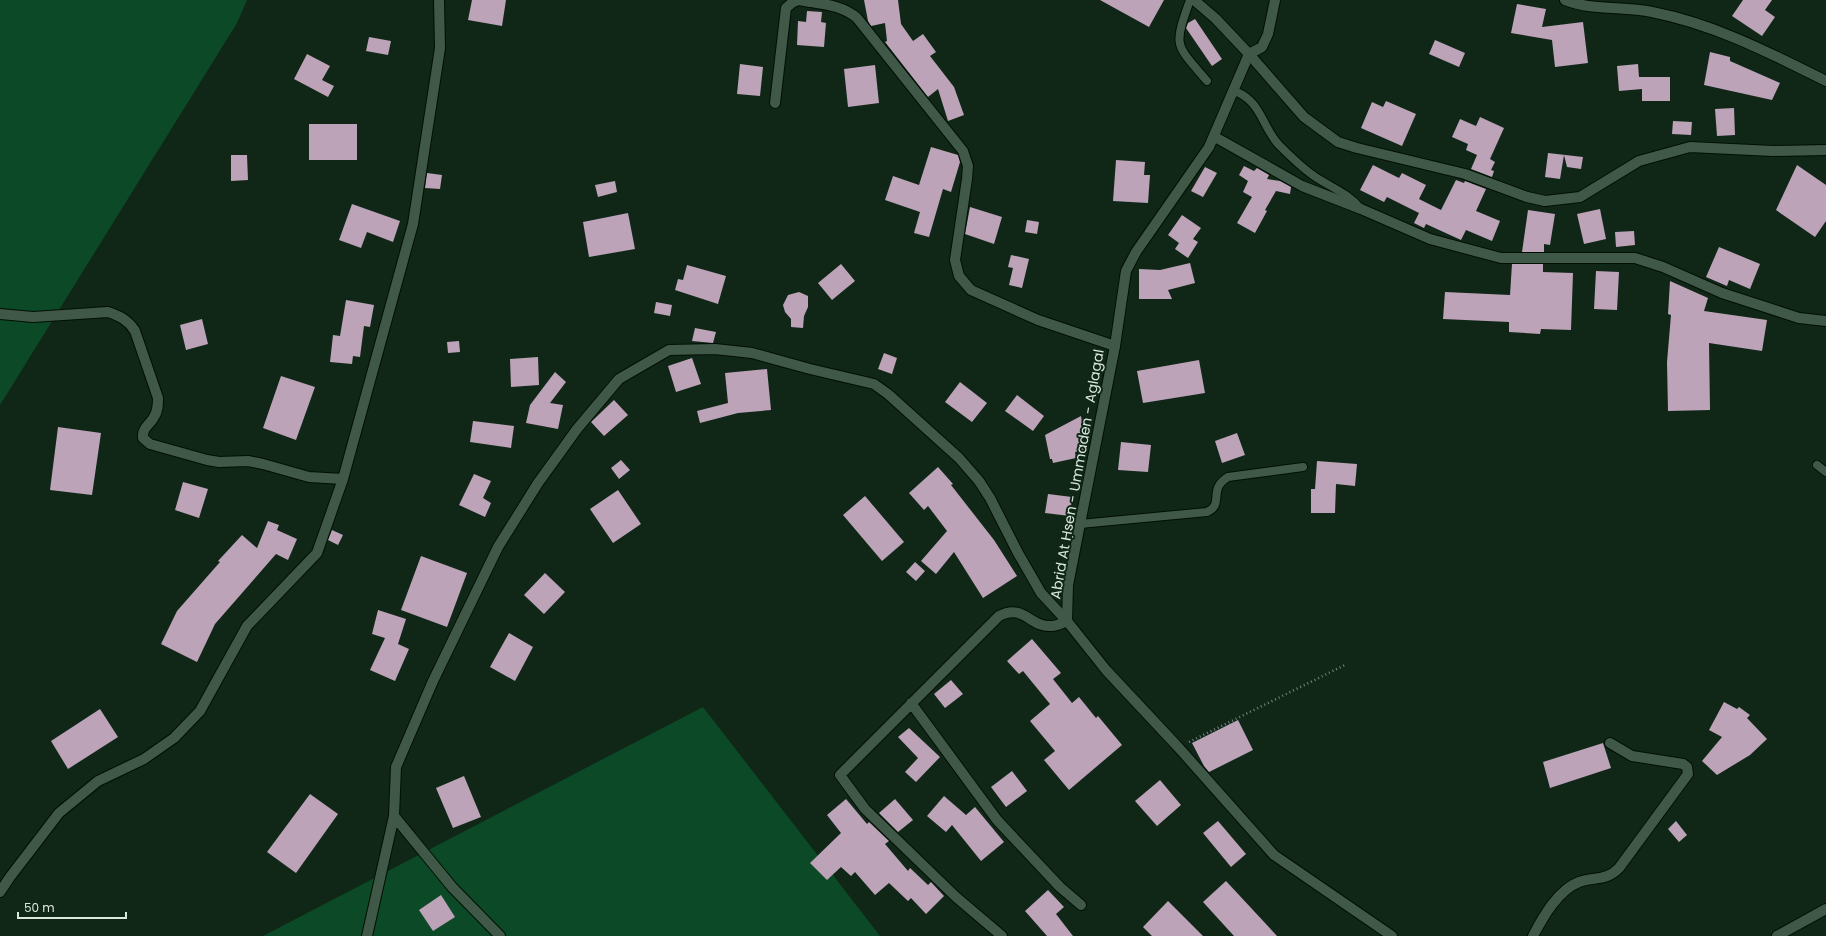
<svg xmlns="http://www.w3.org/2000/svg" width="1826" height="936" font-family="Poppins,sans-serif">
	<style>
		.green { fill: #0b4927 }
		.building { fill: #bca3b7 }
		.lines { fill: none; stroke-linecap: round; stroke-linejoin: round }
		.service-casing { stroke: #000f04; stroke-width: 10 }
		.minor-casing { stroke: #000f04; stroke-width: 12 }
		.tertiary-casing { stroke: #000f04; stroke-width: 12 }
		.secondary-casing { stroke: #000f04; stroke-width: 12 }
		.path { stroke: #75877a; stroke-width: 2.5; stroke-dasharray: 1 3; stroke-linecap: butt }
		.service { stroke: #405847; stroke-width: 8 }
		.minor { stroke: #405847; stroke-width: 10 }
		.tertiary { stroke: #405847; stroke-width: 10 }
		.secondary { stroke: #405847; stroke-width: 10 }
		.labels { text-anchor: middle; stroke-width: 4; stroke-linejoin: round; paint-order: stroke }
		.street-label { font-size: 14px; fill: #dae7dd; stroke: #102718 }
	</style>
	<rect width="100%" height="100%" fill="#102718"/>
	<path class="green" d="M0,0H247L237,23L0,405Z
		M703,707L880,936H263Z"/>
	<path class="building" d="M472,0H506L502,26L468,20Z
		M864,0H898L901,24L913,41L923,34L936,52L930,56L954,87L964,115L948,121L938,89L928,97L885,42L887,41L885,23L871,26L868,21Z
		M1100,0H1164L1149,27Z
		M1743,0H1772L1765,10L1775,17L1762,36L1732,16Z
		M1517,4L1546,9L1542,27L1583,22L1588,63L1555,67L1552,40L1511,33Z
		M807,11L822,12L821,22L826,23L824,47L797,45L798,21L806,22Z
		M1195,19L1222,59L1212,66L1186,28L1188,23Z
		M369,37L391,41L388,55L366,51Z
		M1435,40L1465,53L1459,67L1429,54Z
		M1710,52L1730,57V61L1780,83L1772,100L1704,85Z
		M307,54L330,66L322,80L334,86L328,97L294,79Z
		M740,64L763,67L760,96L737,94Z
		M1638,64L1639,77H1670V101H1642V89L1619,91L1617,66Z
		M875,65L879,103L848,107L844,69Z
		M1386,101L1416,114L1402,146L1361,128L1372,102L1383,107Z
		M1734,108L1735,135L1717,136L1715,109Z
		M1480,117L1504,128L1490,159L1495,162L1491,170L1494,171L1492,177L1471,169L1477,155L1466,150L1468,144L1452,137L1460,119L1476,126Z
		M1673,121L1692,122L1691,135L1672,134Z
		M309,124H357V160H309Z
		M931,147L958,155L960,162L951,192L943,189L929,237L914,233L920,212L885,200L893,176L919,185Z
		M1548,153L1583,157L1581,169L1567,167L1564,155L1560,179L1545,177Z
		M231,155H247L248,180L231,181Z
		M1116,160L1145,162L1144,175H1150L1148,203L1113,201Z
		M1373,165L1399,178L1402,173L1426,185L1419,199L1441,210L1456,180L1464,183L1465,181L1486,189L1476,211L1500,221L1492,241L1466,230L1461,240L1426,224L1424,228L1414,223L1419,213L1387,197L1384,202L1360,190Z
		M1797,165L1826,185V221L1815,237L1776,210Z
		M1244,166L1254,171L1257,168L1269,175L1267,179L1280,181L1291,187L1290,194L1276,191L1265,210L1267,211L1255,233L1237,223L1252,197L1243,192L1248,181L1239,175Z
		M1205,167L1217,173L1203,197L1191,191Z
		M427,173L442,175L440,189L425,188Z
		M615,181L617,192L598,197L595,185Z
		M352,204L400,221L393,242L367,232L361,248L339,240Z
		M970,207L1002,217L994,244L965,234Z
		M1600,209L1606,239L1584,244L1577,214Z
		M1528,210L1555,214L1550,245L1544,244V252H1522Z
		M628,213L635,249L589,257L583,222Z
		M1182,215L1201,228L1193,239L1198,242L1188,258L1175,249L1179,243L1168,235Z
		M1027,220L1039,222L1037,234L1025,232Z
		M1634,231L1635,245L1616,247L1615,232Z
		M1719,247L1760,264L1750,289L1729,280L1727,286L1706,277Z
		M1011,255L1029,259L1022,288L1009,285L1013,268L1008,267Z
		M1190,263L1195,283L1168,290L1172,299H1139V269L1160,270Z
		M841,264L855,281L832,300L818,283Z
		M1512,264H1543V272L1573,273L1571,330L1541,329L1540,334L1509,332V322L1443,319L1445,292L1510,295Z
		M687,265L726,276L718,304L675,290L678,279L683,280Z
		M1596,271L1619,272L1617,310L1594,309Z
		M1670,281L1708,298L1704,311L1767,320L1762,351L1709,343L1710,410L1668,411L1667,362L1671,315L1668,314Z
		M799,292L808,296V307L804,316L803,328L791,327V319L785,312L783,305L788,295Z
		M346,300L374,305L370,327L364,326L360,357L353,356L352,364L330,362L333,335L340,336Z
		M656,302L672,305L670,316L654,313Z
		M202,319L208,344L186,350L180,325Z
		M695,328L716,332L713,343L692,341Z
		M459,341L460,352L448,353L447,342Z
		M884,353L897,358L892,374L878,369Z
		M538,357L539,385L511,387L510,359Z
		M692,358L701,384L676,392L668,366Z
		M1199,360L1205,393L1143,403L1137,371Z
		M767,369L771,410L738,413L700,423L697,411L728,403L725,373Z
		M555,372L566,382L550,403L563,405L558,429L526,423L530,405Z
		M281,376L315,387L296,440L263,428Z
		M960,382L987,403L972,422L945,402Z
		M1017,395L1044,416L1033,431L1005,411Z
		M614,400L628,415L604,436L591,422Z
		M1081,416L1084,433H1081L1084,450L1075,452L1076,458L1053,463L1052,459H1050L1045,435Z
		M473,421L514,426L511,448L470,442Z
		M58,427L101,433L92,495L50,490Z
		M1237,433L1245,455L1222,463L1215,441Z
		M1121,442L1151,445L1148,472L1118,470Z
		M621,460L630,470L619,479L611,468Z
		M1317,461L1357,464L1355,486L1336,484L1335,513H1311V489H1315Z
		M938,467L953,484L951,485L994,540L1017,576L983,598L954,552L936,574L921,561L947,531L928,506L924,510L909,493Z
		M474,474L491,481L483,498L491,503L485,517L459,505Z
		M183,482L208,489L199,518L175,510Z
		M618,490L641,524L613,543L590,509Z
		M1048,494L1072,497L1070,516L1045,513Z
		M865,496L904,542L882,561L843,515Z
		M268,521L279,525L277,530L297,539L288,560L276,554L215,624L197,662L161,644L177,611L220,562L218,561L242,535L257,548Z
		M332,530L343,535L338,545L328,540Z
		M421,556L467,573L447,627L401,610Z
		M915,562L925,571L916,581L906,572Z
		M545,573L565,592L544,614L524,595Z
		M378,610L406,619L398,644L409,649L395,681L370,670L385,638L372,634Z
		M509,633L533,647L515,681L490,667Z
		M1032,639L1061,673L1053,679L1072,703L1079,697L1096,718L1098,716L1122,745L1069,790L1044,760L1055,751L1030,721L1050,704L1023,671L1019,674L1007,661Z
		M951,680L963,694L945,708L934,694Z
		M1724,702L1737,709L1739,707L1750,715L1747,718L1767,739L1750,755L1717,775L1702,761L1722,737L1709,730Z
		M100,709L118,737L68,769L51,741Z
		M1238,720L1253,750L1209,772L1204,766L1192,743Z
		M909,728L940,757L916,782L905,772L918,758L898,737Z
		M1603,743L1611,768L1550,788L1543,762Z
		M1012,771L1027,791L1006,807L991,787Z
		M464,776L481,817L453,828L436,788Z
		M1160,780L1181,805L1157,826L1135,801Z
		M310,794L338,814L296,873L267,852Z
		M944,796L966,815L975,807L1004,842L981,861L952,825L946,832L927,816Z
		M846,799L867,824L869,822L889,841L885,844L908,871L910,868L928,885L931,882L944,896L926,914L911,898L908,901L889,883L875,895L855,872L851,876L841,867L827,880L810,863L841,833L827,815Z
		M895,799L913,820L898,832L879,813Z
		M1218,821L1246,854L1231,867L1203,833Z
		M1676,821L1687,835L1679,842L1668,829Z
		M1226,881L1277,936H1234L1203,902Z
		M1048,890L1064,907L1056,914L1073,936H1047L1025,911Z
		M441,895L455,917L433,931L419,910Z
		M1168,901L1203,936H1152L1143,927Z"/>
	<g class="lines">
		<defs>
			<path id="service" d="M1190,0C1173,48 1175,43 1207,81
				M1234,91C1261,100 1262,127 1279,145C1290,156 1301,167 1314,176C1330,187 1348,193 1361,209
				M1817,465L1826,472
				M1080,524L1207,512C1225,504 1207,490 1228,477L1303,467"/>
			<path id="minor" d="M1249,54L1262,47L1268,34L1275,0
				M775,103L786,8L793,2L799,0C819,4 841,4 857,18L963,151L968,166L967,179L955,260L959,276L971,290L1038,320L1115,346
				M1215,137L1302,186L1361,209L1430,239L1501,258H1635L1663,267L1722,293L1799,318L1826,321
				M0,314L33,317L108,312C120,316 128,320 135,331L158,398C158,405 158,411 154,417C150,425 142,427 143,438L150,444L207,460L219,462L248,461L263,464L309,477L343,479
				M911,703L997,820L1060,887L1081,905
				M0,892L10,877L59,813L98,781L144,759L174,738L200,711L247,626L317,553L343,479L413,224L440,48L439,0
				M367,936L394,816
				M500,936L452,887L394,816L396,767L433,681L498,547L538,483L577,429L619,379L669,350L715,349L752,353L810,369L874,384L888,394L959,458L979,481L990,498L1018,553L1041,593L1067,621C1062,623 1057,626 1052,626C1029,628 1025,603 999,616L840,775L865,809L956,897L1002,936
				M1533,936C1543,917 1558,890 1579,882C1595,876 1605,882 1619,868L1688,774L1687,767L1683,764L1632,756L1610,743
				M1777,936L1826,909"/>
			<path id="tertiary" d="M1249,54L1209,147L1136,252L1126,271L1115,346L1068,585L1067,621L1106,670L1179,748L1274,855L1392,936"/>
			<path id="secondary" d="M1194,0L1216,19L1249,54L1304,117L1338,142L1357,148L1465,174L1527,197L1545,201L1580,197L1639,161L1690,147L1773,151L1826,150
				M1565,0C1593,11 1623,6 1652,12C1714,24 1770,53 1826,81"/>
		</defs>
		<use href="#service" class="service-casing"/>
		<use href="#minor" class="minor-casing"/>
		<use href="#tertiary" class="tertiary-casing"/>
		<use href="#secondary" class="secondary-casing"/>
		<path class="path" d="M1189,742L1345,665"/>
		<use href="#service" class="service"/>
		<use href="#minor" class="minor"/>
		<use href="#tertiary" class="tertiary"/>
		<use href="#secondary" class="secondary"/>
	</g>
	<g class="labels">
		<g class="street-label">
			<text transform="translate(1077 474) rotate(-80)" y="5">Abrid At Ḥsen - Ummaden - Aglagal</text>
		</g>
	</g>
	<path d="M18 912v6h108v-6" fill="none" stroke="#dae7dd" stroke-width="2"/>
	<text x="24" y="912" font-size="12" fill="#dae7dd" stroke="#102718" stroke-width="3" paint-order="stroke">50 m</text>
</svg>
